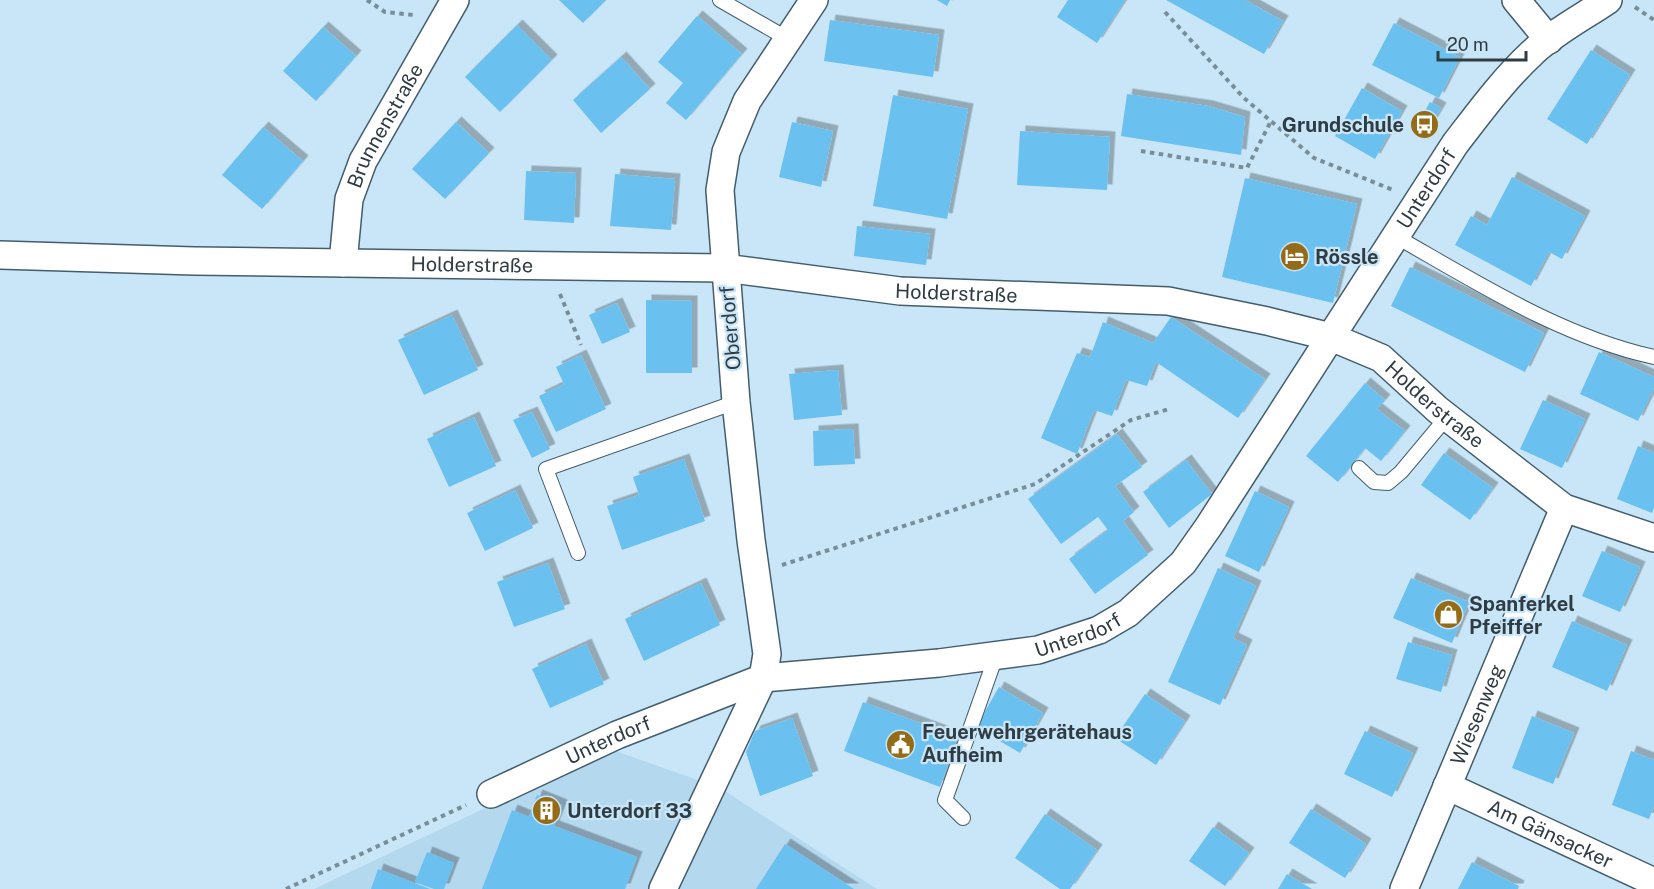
<svg xmlns="http://www.w3.org/2000/svg" width="1654" height="889" font-family="'Public Sans',sans-serif">
	<style>
		.built { fill: #b4d8ee }
		.building { fill: #6ac0ef; filter: url(#shadow) }
		.lines { fill: none; stroke-linecap: round; stroke-linejoin: round }
		.service-casing { stroke: #435d6c; stroke-width: 16 }
		.minor-casing { stroke: #435d6c; stroke-width: 30 }
		.path { stroke: #788d98; stroke-width: 4; stroke-dasharray: 4.5 4.5; stroke-linecap: butt }
		.service { stroke: #fff; stroke-width: 14 }
		.minor { stroke: #fff; stroke-width: 27 }
		.labels { text-anchor: middle; stroke-width: 4.5; stroke-linejoin: round; paint-order: stroke }
		.poi-label { font-size: 20px; font-weight: bold; fill: #303c43; stroke: #c8e6f7; text-anchor: start }
		.street-label { font-size: 20px; fill: #303c43; stroke: #c8e6f7 }
	</style>
	<defs>
		<filter id="shadow"><feDropShadow dx="5.5" dy="-5.5" stdDeviation="0" flood-color="#0004"/></filter>
	</defs>
	<rect width="100%" height="100%" fill="#c8e6f7"/>
	<path class="built" d="M610,749L706,783L656,889H314Z
		M723,790L877,889H674Z"/>
	<path class="building" d="M559,0H606L583,23Z
		M937,0H950L947,6Z
		M1068,0H1125L1097,43L1057,17Z
		M1166,0H1245L1283,21L1264,54Z
		M697,16L742,54L686,120L666,103L683,83L658,62Z
		M830,20L939,35L933,77L824,61Z
		M1394,23L1460,57L1439,98L1372,65Z
		M517,25L552,60L500,112L465,77Z
		M323,27L356,56L316,101L283,71Z
		M1591,50L1630,75L1587,144L1547,119Z
		M621,57L650,89L601,133L573,100Z
		M1362,88L1402,111L1375,159L1335,136Z
		M1127,94L1208,106L1245,117L1241,155L1121,136Z
		M893,95L968,109L947,219L873,206Z
		M1430,102L1441,108L1431,125L1421,118Z
		M456,122L489,153L445,199L412,169Z
		M792,122L833,131L821,187L779,177Z
		M263,127L303,161L262,209L222,175Z
		M1020,131L1110,137L1107,190L1017,185Z
		M526,171L576,173L574,223L524,220Z
		M615,174L675,179L671,230L610,226Z
		M1512,177L1585,216L1562,259L1549,252L1531,286L1455,245L1471,216L1487,225Z
		M1245,178L1357,204L1333,303L1222,277Z
		M857,226L930,234L926,265L854,256Z
		M1410,267L1544,333L1525,372L1391,306Z
		M646,300L692,301V373H646Z
		M617,303L630,332L602,344L589,315Z
		M452,315L478,370L424,395L398,340Z
		M1171,317L1265,379L1238,418L1156,362L1147,386L1126,380L1112,416L1094,410L1077,454L1041,438L1077,353L1090,357L1103,322L1153,343Z
		M1599,352L1654,377V388L1638,421L1580,394Z
		M581,355L606,409L556,432L539,396L564,384L556,367Z
		M838,370L842,415L794,420L789,374Z
		M1365,383L1385,400L1377,409L1405,431L1381,461L1365,448L1338,482L1306,456Z
		M1543,400L1585,419L1562,468L1520,449Z
		M532,412L550,449L532,458L513,420Z
		M474,417L496,466L449,487L427,439Z
		M853,429L855,464L814,466L813,431Z
		M1117,434L1142,467L1115,486L1134,512L1123,521L1148,555L1095,594L1069,559L1108,530L1098,517L1061,544L1028,499Z
		M1638,446L1654,453V508L1652,513L1617,499Z
		M1444,453L1493,488L1470,520L1421,485Z
		M684,459L705,521L622,550L607,506L639,495L633,477Z
		M1186,460L1212,494L1169,528L1143,492Z
		M515,490L533,528L485,551L467,513Z
		M1255,491L1289,507L1259,572L1225,556Z
		M1602,551L1640,567L1620,612L1582,596Z
		M548,563L565,609L514,627L497,582Z
		M1218,568L1256,586L1233,638L1247,645L1220,705L1168,682Z
		M1411,578L1469,602L1452,643L1393,618Z
		M701,583L720,625L644,661L625,619Z
		M1572,621L1627,645L1607,691L1552,667Z
		M1408,642L1452,655L1441,692L1396,679Z
		M586,644L604,684L550,708L532,669Z
		M999,687L1043,713L1020,753L976,727Z
		M1145,694L1185,721L1156,765L1115,738Z
		M863,702L958,737L940,787L844,751Z
		M1532,716L1574,733L1553,784L1512,768Z
		M792,718L813,776L760,796L746,752L755,731Z
		M1365,731L1413,753L1392,797L1344,774Z
		M1631,751L1654,760V806L1649,819L1612,805Z
		M537,795L562,805L554,826L637,857L625,889H482L512,810L529,817Z
		M1311,809L1366,844L1345,878L1289,843Z
		M1045,814L1097,850L1070,889H1060L1015,858Z
		M1213,827L1249,853L1225,886L1189,861Z
		M785,844L854,889H756Z
		M427,852L454,863L444,889H434L415,882Z
		M1472,862L1519,886L1518,889H1458Z
		M378,869L430,889H371Z
		M1287,874L1312,889H1278Z"/>
	<g class="lines">
		<defs>
			<path id="service" d="M720,0L788,39
				M1395,236C1478,283 1560,336 1654,357
				M1359,468L1374,482L1388,483L1401,472L1447,417
				M578,553L546,469L736,402
				M963,818L945,800L996,656"/>
			<g id="minor">
				<path d="M1516,0L1549,40"/>
				<path id="s1" d="M0,255L194,261L724,268L900,291L1168,301L1267,321L1331,337L1381,358L1438,410L1564,508L1654,538"/>
				<path id="s2" d="M343,263L349,199L363,161L455,0"/>
				<path id="s3" d="M1447,786L1654,882"/>
				<path id="s4" d="M491,794L617,735L763,678L939,663L1038,650L1099,630L1128,613L1183,563L1209,526L1455,144C1479,113 1503,80 1532,53C1554,32 1583,17 1608,0"/>
				<path d="M663,889L763,678L767,654L751,540L736,402L720,190L726,152L747,101L814,0"/>
				<path id="s5" d="M1404,889L1564,508"/>
			</g>
		</defs>
		<use href="#service" class="service-casing"/>
		<use href="#minor" class="minor-casing"/>
		<path class="path" d="M367,0L385,12L414,15
			M1635,7L1654,20
			M1165,12L1244,98L1314,158L1393,190
			M1141,151L1247,168L1271,121
			M560,294L581,345
			M782,565L1035,484L1131,420L1169,409
			M286,889L466,805"/>
		<use href="#service" class="service"/>
		<use href="#minor" class="minor"/>
	</g>
	<defs>
		<symbol id="bus-disc" viewBox="-11 -11 22 22"><circle r="9.5" fill="#946b16" stroke="#c8e6f7"/><path d="M-5-6H5V4H4V6H2V4H-2V6H-4V4H-5ZM-3.5-4V0h7V-4ZM-3.5 1.2v1.5H-2V1.2ZM2 1.2v1.5H3.5V1.2Z" fill="#fff"/></symbol>
		<symbol id="hotel-disc" viewBox="-11 -11 22 22"><circle r="9.5" fill="#946b16" stroke="#c8e6f7"/><path d="M-6-4.5h1.5V1H6V5H4.5V3h-9V5H-6ZM-4 0a1.8 1.8 0 1 1 3.6 0ZM.5 0V-2.5h3Q6-2.5 6 0Z" fill="#fff"/></symbol>
		<symbol id="shop-disc" viewBox="-11 -11 22 22"><circle r="9.5" fill="#946b16" stroke="#c8e6f7"/><path d="M-5-2.5h2.3a2.7 3.5 0 0 1 5.4 0H5L5.5 6h-11ZM-1.5-2.5h3a1.5 2.3 0 0 0-3 0Z" fill="#fff"/></symbol>
		<symbol id="civic-disc" viewBox="-11 -11 22 22"><circle r="9.5" fill="#946b16" stroke="#c8e6f7"/><path d="M-.6-6.5H3V-4.5H.6V-3L4-1V1h2V6H-6V1h2V-1L-.6-3ZM-1.2 2.5V6h2.4V2.5Z" fill="#fff"/></symbol>
		<symbol id="building-disc" viewBox="-11 -11 22 22"><circle r="9.5" fill="#946b16" stroke="#c8e6f7"/><path d="M-4-6H4V6H1V3H-1V6H-4ZM-2.5-4.3h1.7v1.8h-1.7ZM.8-4.3h1.7v1.8H.8ZM-2.5-1h1.7V.8h-1.7ZM.8-1h1.7V.8H.8Z" fill="#fff"/></symbol>
	</defs>
	<g fill-rule="evenodd">
		<use href="#bus-disc" x="1408" y="108" width="33" height="33"/>
		<use href="#hotel-disc" x="1278" y="240" width="33" height="33"/>
		<use href="#shop-disc" x="1432" y="598" width="33" height="33"/>
		<use href="#civic-disc" x="884" y="728" width="33" height="33"/>
		<use href="#building-disc" x="530" y="794" width="33" height="33"/>
	</g>
	<g class="labels">
		<g class="poi-label">
			<text x="1404" y="132" text-anchor="end">Grundschule</text>
			<text x="1315" y="264">Rössle</text>
			<text x="1469" y="611">Spanferkel<tspan x="1469" dy="23">Pfeiffer</tspan></text>
			<text x="922" y="739">Feuerwehrgerätehaus<tspan x="922" dy="23">Aufheim</tspan></text>
			<text x="567" y="818">Unterdorf 33</text>
		</g>
		<g class="street-label">
			<text dy="7" stroke="none"><textPath href="#s2" startOffset="146">Brunnenstraße</textPath></text>
			<text dy="7" stroke="none"><textPath href="#s4" startOffset="1191">Unterdorf</textPath></text>
			<text dy="7" stroke="none"><textPath href="#s1" startOffset="472">Holderstraße</textPath></text>
			<text dy="7" stroke="none"><textPath href="#s1" startOffset="958">Holderstraße</textPath></text>
			<text transform="translate(730 328) rotate(-95)" y="7">Oberdorf</text>
			<text dy="7" stroke="none"><textPath href="#s1" startOffset="1462">Holderstraße</textPath></text>
			<text dy="7" stroke="none"><textPath href="#s4" startOffset="615">Unterdorf</textPath></text>
			<text dy="7" stroke="none"><textPath href="#s5" startOffset="189">Wiesenweg</textPath></text>
			<text dy="7" stroke="none"><textPath href="#s4" startOffset="129">Unterdorf</textPath></text>
			<text dy="7" stroke="none"><textPath href="#s3" startOffset="114">Am Gänsacker</textPath></text>
		</g>
	</g>
	<path d="M1438 51v9h88v-9" fill="none" stroke="#303c43" stroke-width="3"/>
	<text x="1447" y="51" font-size="18" fill="#303c43" stroke="#c8e6f7" stroke-width="4.5" paint-order="stroke">20 m</text>
</svg>
